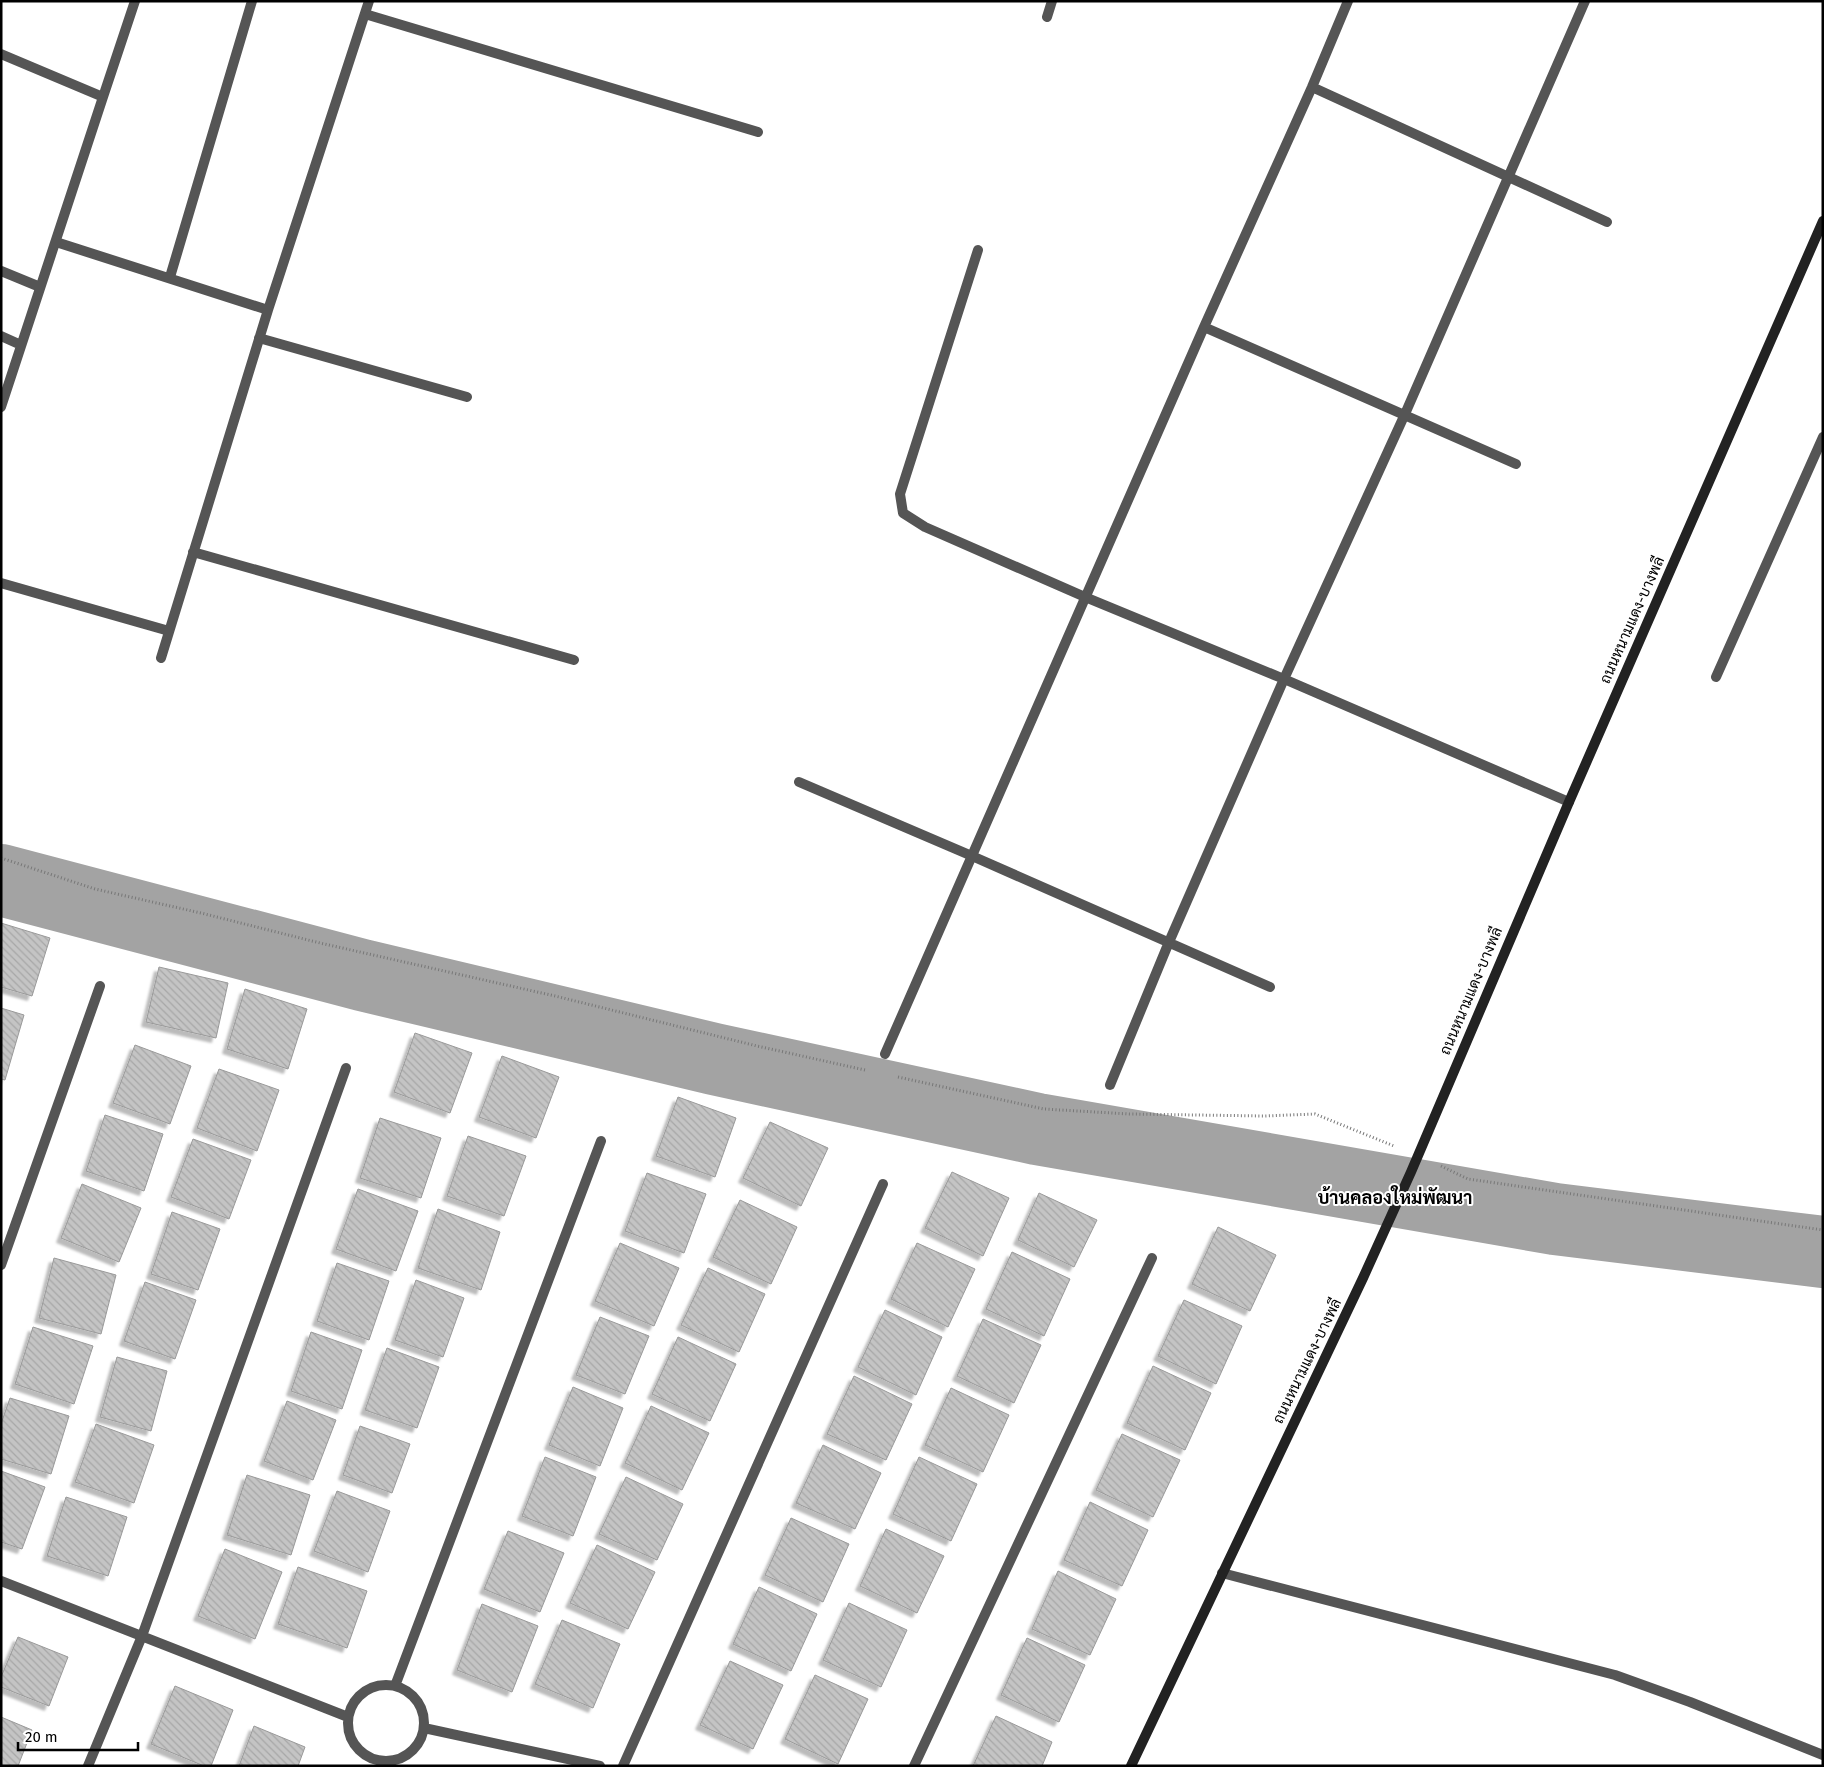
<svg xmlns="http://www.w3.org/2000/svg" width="1824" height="1767" font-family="'Fira Sans',Sarabun,sans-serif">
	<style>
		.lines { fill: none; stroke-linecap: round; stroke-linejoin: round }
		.river { stroke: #a3a3a3; stroke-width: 72 }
		.building { fill: url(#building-back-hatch); stroke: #999; filter: url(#shadow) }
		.path { stroke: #777; stroke-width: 3; stroke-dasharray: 1 2.5; stroke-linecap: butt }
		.service { stroke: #555; stroke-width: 10 }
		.minor { stroke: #555; stroke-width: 10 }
		.secondary { stroke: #222; stroke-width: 10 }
		.labels { text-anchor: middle; stroke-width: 4; stroke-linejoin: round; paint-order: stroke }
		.street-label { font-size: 15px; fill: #000; stroke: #fff }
		.quarter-label { font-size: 18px; font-weight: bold; fill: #000; stroke: #fff }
	</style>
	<defs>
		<pattern id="building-back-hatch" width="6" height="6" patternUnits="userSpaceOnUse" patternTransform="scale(1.25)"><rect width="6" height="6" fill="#c4c4c4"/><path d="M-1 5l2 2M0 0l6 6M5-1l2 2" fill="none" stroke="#a7a7a7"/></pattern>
		<filter id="shadow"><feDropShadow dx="-4.5" dy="4.5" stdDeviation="1" flood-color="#0004"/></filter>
	</defs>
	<rect width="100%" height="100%" fill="#fff"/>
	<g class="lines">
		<path class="river" d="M1,880L362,975L714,1059L1037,1129L1555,1219L1823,1252"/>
	</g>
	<path class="building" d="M1,923L50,938L32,996L1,987Z
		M159,967L228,983L216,1038L146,1022Z
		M245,989L307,1009L288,1069L227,1049Z
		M1,1008L24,1015L5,1080L1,1079Z
		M415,1033L472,1053L450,1113L394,1092Z
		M135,1045L191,1066L170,1124L113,1103Z
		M502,1056L559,1077L536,1138L479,1117Z
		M219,1069L279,1090L257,1151L197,1128Z
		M678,1097L736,1118L715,1177L656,1156Z
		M105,1115L163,1134L144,1191L86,1171Z
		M380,1118L441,1138L421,1198L360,1178Z
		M770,1122L828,1148L801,1206L743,1178Z
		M468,1136L526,1156L504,1216L447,1196Z
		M193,1139L251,1160L229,1219L171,1197Z
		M952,1172L1009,1198L983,1256L925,1228Z
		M647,1173L706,1194L684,1253L625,1231Z
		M82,1184L141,1208L119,1262L61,1238Z
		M358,1189L418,1211L396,1271L336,1249Z
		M1039,1193L1097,1220L1074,1267L1018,1240Z
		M740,1200L797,1227L771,1284L713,1257Z
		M438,1209L500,1232L481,1290L418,1268Z
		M172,1212L220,1229L198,1290L151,1274Z
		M1218,1227L1276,1255L1250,1311L1192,1284Z
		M620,1243L679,1268L654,1326L595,1301Z
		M917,1243L975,1269L948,1327L891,1299Z
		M1012,1252L1070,1279L1044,1336L986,1309Z
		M54,1258L116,1275L101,1334L39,1318Z
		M337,1263L389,1281L369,1340L317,1321Z
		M708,1268L765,1294L739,1352L681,1325Z
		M416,1280L464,1298L443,1357L395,1340Z
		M145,1282L196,1300L175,1359L124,1341Z
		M1184,1300L1242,1326L1216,1384L1158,1356Z
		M885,1310L942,1337L916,1395L858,1367Z
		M600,1317L649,1336L625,1394L576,1375Z
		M983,1319L1041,1345L1014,1403L957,1376Z
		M33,1327L93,1346L74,1404L15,1384Z
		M311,1332L362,1350L342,1409L291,1391Z
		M678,1337L736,1364L710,1421L652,1394Z
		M387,1348L439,1367L417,1428L365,1410Z
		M117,1357L167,1371L151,1431L100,1417Z
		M1153,1366L1211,1393L1185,1450L1127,1423Z
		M854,1376L912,1404L886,1460L827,1434Z
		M573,1387L623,1408L600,1466L549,1445Z
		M951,1388L1009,1415L983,1472L925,1445Z
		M10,1398L69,1416L51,1474L1,1459V1424Z
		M287,1401L336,1420L313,1480L264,1461Z
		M651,1406L709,1433L682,1490L625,1463Z
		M96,1424L154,1445L134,1503L75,1482Z
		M360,1426L410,1444L392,1493L343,1475Z
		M1122,1434L1180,1460L1153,1517L1096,1490Z
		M823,1445L881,1473L855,1529L796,1503Z
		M545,1457L596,1477L573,1536L522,1516Z
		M919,1457L977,1484L951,1541L893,1514Z
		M1,1471L45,1487L22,1549L1,1542Z
		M247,1475L310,1495L291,1555L227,1535Z
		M626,1477L683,1504L657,1560L599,1534Z
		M337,1491L390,1511L368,1572L314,1551Z
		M66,1497L127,1517L108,1576L47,1556Z
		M1090,1502L1148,1530L1122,1586L1064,1560Z
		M791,1518L849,1544L823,1602L765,1575Z
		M886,1529L944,1556L917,1613L860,1586Z
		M508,1531L564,1553L540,1612L484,1589Z
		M597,1545L655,1572L628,1629L570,1603Z
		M225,1549L282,1572L255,1639L198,1616Z
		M298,1567L367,1591L347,1648L278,1624Z
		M1058,1571L1116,1599L1090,1655L1032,1629Z
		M759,1587L817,1614L791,1671L733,1644Z
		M849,1603L907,1630L881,1687L823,1660Z
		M482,1604L538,1626L512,1692L457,1670Z
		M562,1620L620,1644L593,1708L535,1684Z
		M18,1637L68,1657L49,1706L1,1687V1677Z
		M1027,1638L1085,1665L1059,1722L1001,1695Z
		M730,1661L783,1685L753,1749L700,1725Z
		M815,1675L868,1699L838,1764L785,1739Z
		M175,1686L233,1710L211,1766H204L151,1744Z
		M996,1716L1052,1742L1042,1766H973Z
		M1,1717L32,1730L18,1766H1Z
		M254,1726L305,1747L298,1766H239Z"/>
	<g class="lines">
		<path class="path" d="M1,858L95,889L201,913L320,943L555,996L757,1046L865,1070
			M898,1077L1044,1109L1129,1114L1264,1116L1315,1114L1394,1146
			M1441,1166L1468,1179L1823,1230"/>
		<path class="service" d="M365,14L758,132
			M56,242L268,310L369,1
			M170,277L252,1
			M259,338L467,397
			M193,552L574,660
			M1,583L169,631
			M161,658L268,310
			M1716,677L1823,437"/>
		<path class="minor" d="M1047,17L1052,1
			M1,54L103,97L135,1
			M1312,87L1607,222
			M978,250L900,494L903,513L925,527L1085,597L1284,679L1569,802
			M1,271L40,287
			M1204,327L1516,464
			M1,336L21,345
			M1,407L103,97
			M799,782L972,856L1270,987
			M885,1054L1204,327L1312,87L1348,1
			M1110,1085L1169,942L1284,679L1405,414L1585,1
			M1,1265L100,986
			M1222,1573L1615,1675L1690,1702L1823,1755
			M1,1581L348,1717
			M348 1723a38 38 0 1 1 76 0a38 38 0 1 1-76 0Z
			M395,1686L601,1141
			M424,1728L600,1766
			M88,1766L142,1636L346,1068
			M623,1766L883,1184
			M914,1766L1152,1258"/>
		<path class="secondary" d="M1131,1766L1363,1278L1411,1172L1569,802L1823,221"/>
	</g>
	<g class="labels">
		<g class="street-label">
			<text transform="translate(1632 620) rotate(-66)" y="5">ถนนหนามแดง-บางพลี</text>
			<text transform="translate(1471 991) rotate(-67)" y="5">ถนนหนามแดง-บางพลี</text>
			<text transform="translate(1307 1361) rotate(-64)" y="5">ถนนหนามแดง-บางพลี</text>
		</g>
		<g class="quarter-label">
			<text x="1395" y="1204">บ้านคลองใหม่พัฒนา</text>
		</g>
	</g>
	<rect width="1824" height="1767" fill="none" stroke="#000000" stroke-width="5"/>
	<path d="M18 1742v8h120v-8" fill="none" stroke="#000000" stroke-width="2.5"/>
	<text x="25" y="1742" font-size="15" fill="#000000" stroke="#ffffff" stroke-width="4" paint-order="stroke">20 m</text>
</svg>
